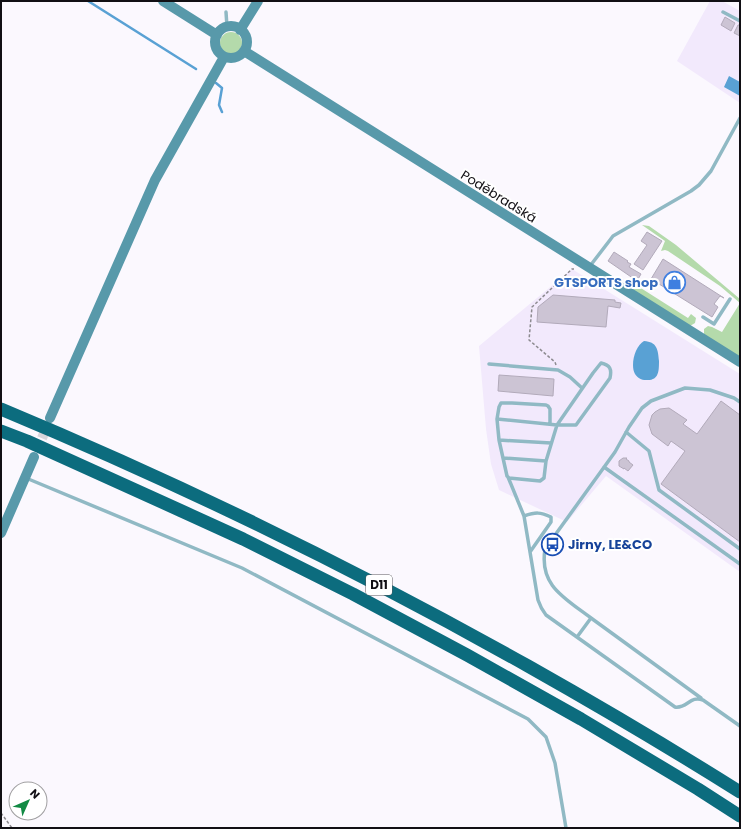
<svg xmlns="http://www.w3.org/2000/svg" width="741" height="829" font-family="Poppins,sans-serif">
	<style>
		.built { fill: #f2e9fc }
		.green { fill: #b4daab }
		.water { fill: #59a1d4 }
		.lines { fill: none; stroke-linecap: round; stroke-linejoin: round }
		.stream { stroke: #59a1d4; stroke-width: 2.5 }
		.building { fill: #ccc4d4; stroke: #b2aaba }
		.secondary-tunnel { stroke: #d8d5db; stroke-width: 10; stroke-dasharray: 10 5; stroke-linecap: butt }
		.path { stroke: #8d8b90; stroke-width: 1.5; stroke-dasharray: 3 2; stroke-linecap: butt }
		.lane { stroke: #90b9c4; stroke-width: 3.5 }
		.secondary { stroke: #5899aa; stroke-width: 10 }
		.highway { stroke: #0c6c7e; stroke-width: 13 }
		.labels { text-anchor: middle; stroke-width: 4; stroke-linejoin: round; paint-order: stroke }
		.shield { fill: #fff; stroke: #58575a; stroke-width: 1 }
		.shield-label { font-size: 12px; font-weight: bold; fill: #110f14 }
		.street-label { font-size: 13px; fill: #110f14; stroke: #fff }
		.shop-label { font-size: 13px; font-weight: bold; fill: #366cbe; stroke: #fff; text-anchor: end }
		.transit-label { font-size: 13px; font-weight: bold; fill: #164399; stroke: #fff; text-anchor: start }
	</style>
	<rect width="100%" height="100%" fill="#fbf8fe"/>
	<path class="built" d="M710,1H722L740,11V103L677,61Z
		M572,269L740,374V572L606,476L567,522L499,490L491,464L486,429L479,346Z"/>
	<path class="green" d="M220 43a11 11 0 1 1 22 0a11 11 0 1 1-22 0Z
		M642,225L649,226L676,245L740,299V357L704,335V329L708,326L712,327L722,332L740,303L720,286L668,251L665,250L661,251L665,241Z
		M636,285L688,318L691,314L696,318L695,323L690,326L633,290Z"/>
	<path class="water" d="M729,76L740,82V96L724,87Z
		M644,341C657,342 658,349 659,361C659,371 659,381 646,380C641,380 638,378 635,374C630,365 635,346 644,341Z"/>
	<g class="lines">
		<path class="stream" d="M88,1L196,69
			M216,83L222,88L219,105L222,112"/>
	</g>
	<path class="building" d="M725,17L735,23L731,31L721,25Z
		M738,25H740V36L734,33Z
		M647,232L662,241L643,270L634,264L647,245L641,241Z
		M614,252L628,261L627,262L631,264L629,267L641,274L637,281L608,261Z
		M663,259L724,298L720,296L714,304L718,307L712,317L651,279Z
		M553,295L615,300V302L621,303L620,308L608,306L606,327L537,322L538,307Z
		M499,375L554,379L553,396L498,391Z
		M721,401L740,415V542L661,484L685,451L671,441L668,446L652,434L649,425L652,415L655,412L660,409L669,408L687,420L683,424L697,434Z
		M623,458H627L626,459L629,461V462L633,465L628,471L624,468V469L619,466V461Z"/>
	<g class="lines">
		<path class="secondary-tunnel" d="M36,452L49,422"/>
		<path class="path" d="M556,365L555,362L529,340L532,307L572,269H574
			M1,813L12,828"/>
		<path class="lane" d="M226,12L227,27
			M723,12L740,21
			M590,266L610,240L613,236L691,191L699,185L711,171L740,118
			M703,317L714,324L730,299
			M489,364L558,370L570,377L582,388
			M497,419L499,407L501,403H512L546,405L548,406L550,409V424
			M626,432L649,451L659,490L740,549
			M499,440L507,476L509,478L540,481L544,478L546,461L557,425L593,373L601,363C610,365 612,369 610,378L576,425H557L497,419L499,440L551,443
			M503,458L546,461
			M604,467L740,564
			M508,477L524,516L538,600C540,606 542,610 546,615L675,707C687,709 690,695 703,700L740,726
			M26,478L242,568L528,719L546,737L555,763L566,828
			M524,516C536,512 540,512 551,517V522L530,552
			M591,618C565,598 539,586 545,549L615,452L629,427L642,408L651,401L685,388L710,390L734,398L740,402
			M577,637L591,618L701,698"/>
		<path class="secondary" d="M163,1L217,35
			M215 42a16 16 0 1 1 32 0a16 16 0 1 1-32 0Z
			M240,30L258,1
			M244,51L740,362
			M50,418L155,180L224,57
			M1,533L34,457"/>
		<path class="highway" d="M1,409C181,484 357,570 528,666C599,706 670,748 740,792
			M1,431L27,441L186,513L243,539L353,594L467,655L581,719L698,789L740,816"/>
	</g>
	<defs>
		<symbol id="shop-ring" viewBox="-11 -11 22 22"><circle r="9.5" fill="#fff" stroke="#3f7fe0" stroke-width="1.5"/><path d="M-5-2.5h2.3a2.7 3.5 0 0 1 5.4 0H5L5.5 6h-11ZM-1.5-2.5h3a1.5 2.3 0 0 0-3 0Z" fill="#3f7fe0"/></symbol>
		<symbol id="bus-ring" viewBox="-11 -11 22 22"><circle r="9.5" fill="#fff" stroke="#1a4fb4" stroke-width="1.5"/><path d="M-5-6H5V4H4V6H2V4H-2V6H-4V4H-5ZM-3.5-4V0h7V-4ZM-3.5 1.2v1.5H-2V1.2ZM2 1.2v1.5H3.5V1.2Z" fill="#1a4fb4"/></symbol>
	</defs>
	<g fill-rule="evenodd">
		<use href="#shop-ring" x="662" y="270" width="25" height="25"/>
		<use href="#bus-ring" x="540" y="532" width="25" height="25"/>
	</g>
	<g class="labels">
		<rect class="shield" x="366" y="575" width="26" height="20" rx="3"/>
		<g class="shield-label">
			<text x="379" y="589">D11</text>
		</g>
		<g class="street-label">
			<text transform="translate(499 196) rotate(32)" y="5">Poděbradská</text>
		</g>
		<g class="shop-label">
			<text x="658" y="287">GTSPORTS shop</text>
		</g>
		<g class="transit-label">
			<text x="568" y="549">Jirny, LE&amp;CO</text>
		</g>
	</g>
	<rect width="741" height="829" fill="none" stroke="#110f14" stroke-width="4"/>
	<g transform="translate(28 801) rotate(45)"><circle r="19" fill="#ffffff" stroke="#a09fa1"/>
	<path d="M0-3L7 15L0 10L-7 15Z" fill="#128a44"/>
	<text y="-6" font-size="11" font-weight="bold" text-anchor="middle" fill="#110f14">N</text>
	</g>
</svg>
